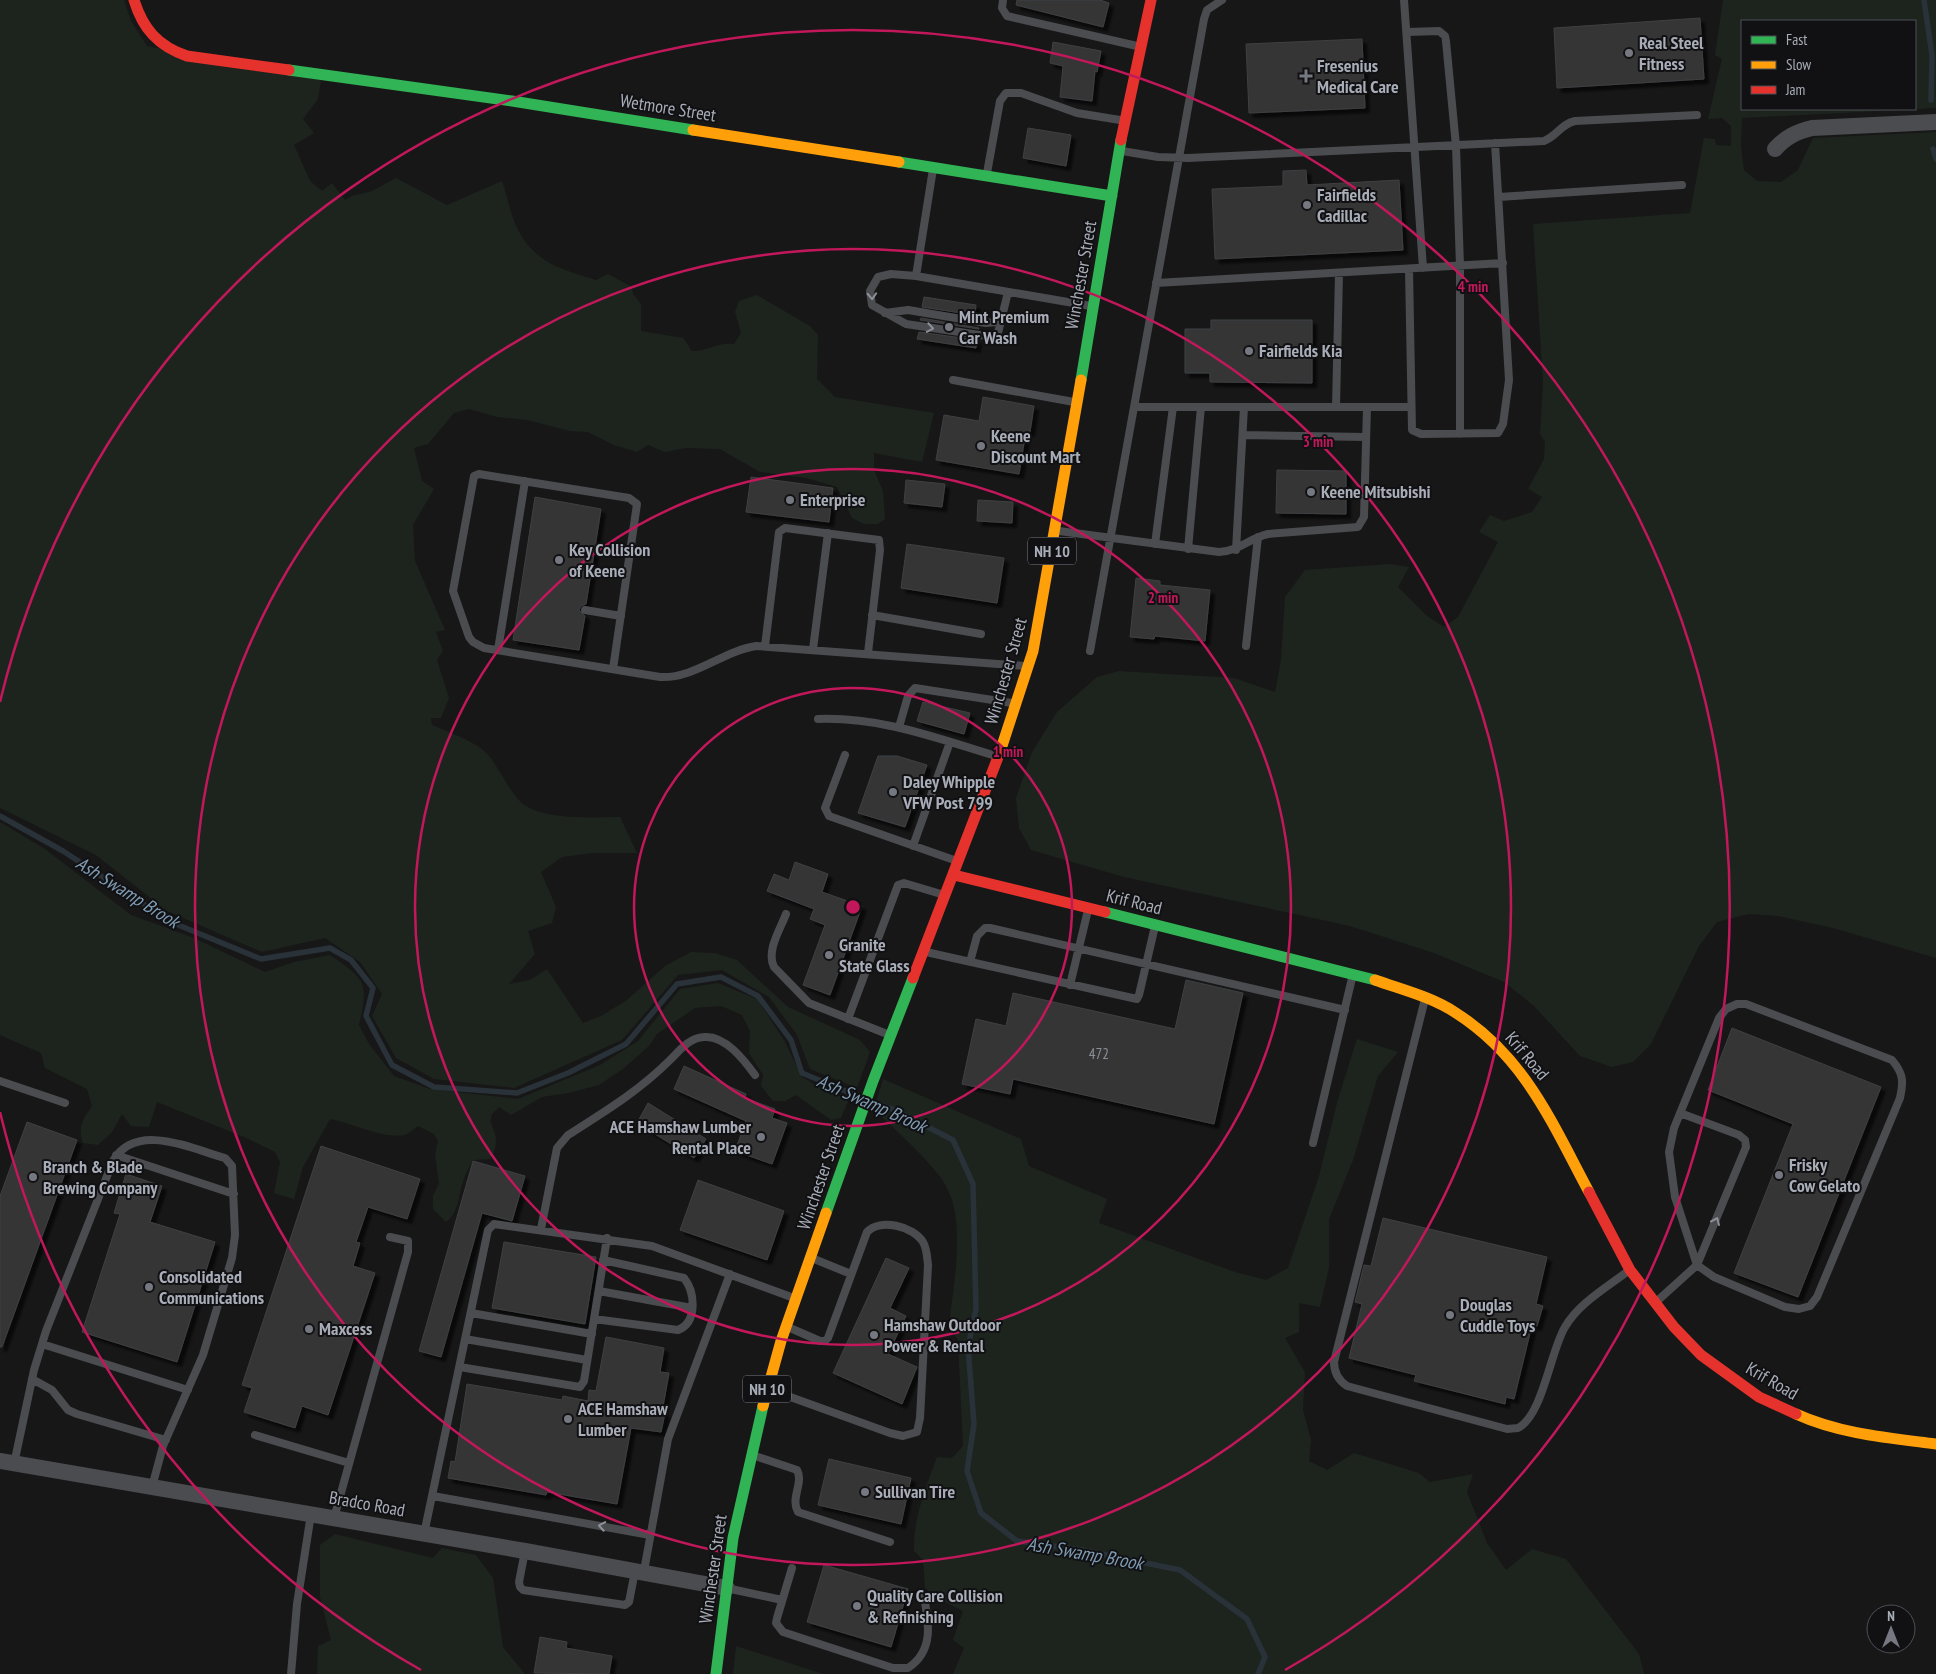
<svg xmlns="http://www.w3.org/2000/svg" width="1936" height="1674" font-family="'PT Sans Narrow',sans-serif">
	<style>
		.green { fill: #1d241e; fill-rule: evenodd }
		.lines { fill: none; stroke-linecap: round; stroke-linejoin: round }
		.stream { stroke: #2a3239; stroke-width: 5.5 }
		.building { fill: #353536; stroke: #3f4043; filter: url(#shadow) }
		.lane { stroke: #4b4c50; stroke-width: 8 }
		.street { stroke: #4b4c50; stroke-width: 16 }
		.fast { stroke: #30b455; stroke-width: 11 }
		.slow { stroke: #ff9f0a; stroke-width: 11 }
		.jam { stroke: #e5322d; stroke-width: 11 }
		.oneway { stroke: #8c9099 }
		.ring { fill: none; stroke: #c2185b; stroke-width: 2.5 }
		.poi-dot { fill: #757880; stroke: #111113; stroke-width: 2 }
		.labels { text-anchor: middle; stroke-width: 4; stroke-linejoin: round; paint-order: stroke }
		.number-label { font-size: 15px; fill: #8b8f98 }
		.shield { fill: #111113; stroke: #7b7e86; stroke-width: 1 }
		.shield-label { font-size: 16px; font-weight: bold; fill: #a8adb8 }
		.poi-label { font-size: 18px; font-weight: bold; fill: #a8adb8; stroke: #111113; text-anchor: start }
		.street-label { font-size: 18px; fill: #a8adb8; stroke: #111113 }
		.water-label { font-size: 19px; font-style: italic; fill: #7f9bb3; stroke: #111113 }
		.centre { fill: #c2185b; stroke: #111113; stroke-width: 2.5 }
		.ring-label { font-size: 15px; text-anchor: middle; font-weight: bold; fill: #c2185b; stroke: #111113; stroke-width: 4; stroke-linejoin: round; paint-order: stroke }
	</style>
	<defs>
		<filter id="shadow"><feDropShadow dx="4.5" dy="4.5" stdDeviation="1" flood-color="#0009"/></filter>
	</defs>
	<rect width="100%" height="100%" fill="#171717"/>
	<path class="green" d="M0,0H124L131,21L147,46L321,80L318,99L303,119L314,133L294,145L310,181L322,191L332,183L345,200L352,196L372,191L396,178L447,205L502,181C507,195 510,212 516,226C534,263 560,269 596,280L608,274L632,287L633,294L641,304V331L683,338L692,351C711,351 714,342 734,344L741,333L735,312L739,301L757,295L810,326L818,335L817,379L835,397L934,413L922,462L874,453V470L883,491L885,519L878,524H864L852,518L837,487L806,478L760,472L720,449L685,448L665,452L648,445L637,452L614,445L588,432L570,431L527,420L497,417L469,409L454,413L428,444L414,448L422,481L434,489L413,525L415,561L445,630L436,632L443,651L437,660L449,698L441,718H431L432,725C448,732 478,742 489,756C499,768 511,794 522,803C544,821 593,817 620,817L637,853H592L562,857L541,872L556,907L552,923L528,931L535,954L509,984L530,980L547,969L583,1023L601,1016L627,1000L665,966L691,952L715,953L737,960L788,1007L860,1040L870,1052L857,1088L810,1069L797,1035L769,997L722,970L678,975L622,1040L514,1088L434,1079L396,1058L372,1016L382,994L360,962L325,938L262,952L167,911L96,855L0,808Z
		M1723,0H1936V108L1742,118L1741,146L1744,170L1757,181L1781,182L1798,170L1813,138L1936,132V958L1833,928L1778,916L1748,914L1717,922L1699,946L1651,1044L1633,1062L1612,1067L1580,1056L1534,1006L1504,982L1434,953L1350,926L1124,877L1031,850L1019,828L1016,798L1032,752L1057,712L1097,677L1119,671L1234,678L1275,692L1281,660L1285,597L1305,570L1390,564L1409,567L1398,587L1427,616L1444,627L1458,617L1498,542L1479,532L1490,515L1504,521L1532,512L1542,497L1528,489L1544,459L1545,442L1540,434L1543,383L1533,224L1690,213L1704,138L1715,139L1716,145L1731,146V126L1722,118L1708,119L1722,59L1715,55ZM1742,21H1915V109H1742Z
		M0,822L45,849L131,915L194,938L265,972L294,962L330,955C366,980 369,982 359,1025L369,1044L394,1076L430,1089L518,1099L600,1065L638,1041L680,989L718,983L757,999L784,1040L802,1077L830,1093L849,1099L841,1118L831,1120L796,1095L785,1101H773L761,1086L763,1075L749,1053L750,1031L742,1015L721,1006L695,1008L657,1034L649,1046L623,1069L599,1085L568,1093L542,1097L511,1115L499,1107L492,1114L490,1121C497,1135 499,1146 490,1159L473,1160C469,1167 465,1174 463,1182C458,1196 459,1213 446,1222L433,1209V1196L439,1183L435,1155L438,1141L434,1134L418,1126C414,1129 409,1134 404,1135C383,1139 352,1123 330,1119L303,1167L294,1199L274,1193L280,1162L275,1152L244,1137L157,1102L149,1127L131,1126L122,1114L112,1132L98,1145L83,1143C77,1128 83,1119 92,1106L87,1089L45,1068L41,1053L0,1035Z
		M1357,1039L1398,1052L1378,1076L1353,1160L1329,1219V1268L1320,1307L1299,1303V1332L1285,1338L1305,1372L1303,1410L1311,1440L1309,1461L1327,1470L1354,1453L1419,1473L1430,1482L1473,1474L1467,1492L1487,1543L1506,1570L1532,1549L1566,1559L1639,1654L1644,1674H953L964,1648L953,1640L963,1611L937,1598L925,1588L923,1560L914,1551C913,1518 926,1487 937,1457L952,1458L963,1446L958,1340L949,1327C953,1284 969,1215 941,1178C922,1153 896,1131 874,1109L883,1079L1021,1139L1029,1166L1107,1199L1099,1223L1235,1272L1266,1280L1288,1268L1319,1176L1338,1099Z
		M335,1534L433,1558L442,1548L476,1555L493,1578L503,1647L525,1674H317L318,1646L331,1640L320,1597V1545Z
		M736,1646L823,1674H733Z"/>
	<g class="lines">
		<path class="stream" d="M1924,0L1932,55L1931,100
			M1933,149L1936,159
			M0,816L63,851L171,922L261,959L330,948L351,960L373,988L366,1016L392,1065L434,1087L517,1093L568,1073L626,1044L677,984L721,977L758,996L791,1040L802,1073L860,1097
			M871,1101L897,1111L953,1140L973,1184L976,1309L968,1347L974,1424L967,1471L981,1513L1017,1541L1082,1550L1180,1570L1247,1619L1265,1657L1258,1674"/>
	</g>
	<path class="building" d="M1017,0H1100L1109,3L1103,27L1016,5Z
		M1700,18L1704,79L1557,88L1554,28Z
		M1362,39L1365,108L1249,113L1246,44Z
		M1053,42L1101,51L1097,72L1095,71L1092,101L1060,97L1063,66L1050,63Z
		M1028,128L1071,135L1066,166L1023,158Z
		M1306,170L1307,185L1399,180L1403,250L1215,259L1212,189L1283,186V171Z
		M924,297L976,305L975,315L981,316L922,307Z
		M921,318L979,328V329L920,320Z
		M1211,320H1312V383L1210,382V373H1185V329H1211Z
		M919,332L977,340L976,348L917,339Z
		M983,397L1034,406L1030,432L1026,431L1019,474L936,460L944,415L979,421Z
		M1277,470L1346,471V514L1276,513Z
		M751,477L833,488L829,522L746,512Z
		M906,480L945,484L942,507L904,503Z
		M535,497L601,509L586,604L581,606L579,610L585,616L579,650L513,640Z
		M978,500L1013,502L1012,523L977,521Z
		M907,544L1004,558L997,603L901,588Z
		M1136,578L1160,581V585L1210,590L1205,641L1155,636L1154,639L1130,637Z
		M923,702L970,713L964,734L917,721Z
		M878,756H897L927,765L905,827L858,813Z
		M795,862L828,874L822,892L862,906L830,995L803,985L825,925L810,919L814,909L767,891L774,874L789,880Z
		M1186,980L1243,993L1214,1124L1013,1079L1010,1094L962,1084L976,1019L1006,1026L1013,993L1175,1029Z
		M1732,1028L1881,1087L1798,1297L1734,1273L1793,1124L1708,1090Z
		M684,1066L746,1094L745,1098L775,1109L772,1118L787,1123L772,1164L735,1151L746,1121L674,1089Z
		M648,1103L706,1139L694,1158L637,1123Z
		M27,1122L77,1140L2,1347H0V1196Z
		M321,1146L420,1179L407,1219L368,1207L356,1242L360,1243L353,1266L375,1273L328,1415L302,1406L295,1428L244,1412L252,1388L242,1385Z
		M473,1161L525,1176L512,1221L482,1213L441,1357L419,1351Z
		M126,1174L162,1186L150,1222L215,1242L177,1362L82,1332L120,1214L114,1213Z
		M698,1180L784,1211L767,1260L680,1230Z
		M1383,1218L1547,1257L1536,1304L1543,1306L1537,1326L1532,1325L1514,1399L1506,1397L1505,1404L1414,1381L1416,1375L1349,1358L1362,1304L1355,1302L1364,1265L1371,1266Z
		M504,1242L596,1257L585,1324L492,1308Z
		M886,1258L909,1268L890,1308L906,1316L888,1354L917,1367L902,1404L833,1373Z
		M606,1337L664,1348L660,1372L669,1373L662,1412L665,1413L661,1432L631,1428L617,1504L547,1492L546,1495L448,1478L451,1461L455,1462L467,1384L562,1400L563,1396L588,1401L589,1390L596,1391Z
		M829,1459L911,1478L901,1524L818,1505Z
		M824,1565L908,1589L891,1647L807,1622Z
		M540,1637L567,1642L566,1648L612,1656L609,1674L534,1673Z"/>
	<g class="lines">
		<path class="lane" d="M1003,0L1002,8L1007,16L1137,46
			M1404,0L1423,268
			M1407,32L1439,31L1445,36L1446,41L1456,146L1460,266V434
			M1122,151L1158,157L1188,158L1544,141C1557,136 1561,124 1575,121L1697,115
			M933,169L916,276L1091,306
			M987,173L1000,101L1006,93H1021L1077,113L1120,120
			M1499,197L1682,185
			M1409,269L1412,430L1421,434L1498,433L1503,424L1509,380L1495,143
			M916,276L891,274L878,277L870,291L872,305L906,324L993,337L998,333L1008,292
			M1156,283L1503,263
			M885,313L908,310L986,323L996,322L1003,316
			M953,380L1074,402
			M1134,407H1410
			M1336,407L1339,273
			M1243,435L1366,437
			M1059,531L1219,552C1239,551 1250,538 1268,534L1358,527L1364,517L1367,407
			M1155,544L1173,407
			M1188,549L1201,407
			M1236,550L1244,407
			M585,610L621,616
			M872,615L981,634
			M765,646L779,532L785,528L879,540L880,550L868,653
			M1246,646L1258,537
			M813,649L828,533
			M498,650L525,481
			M1090,651L1204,19L1207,10L1222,0
			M613,669L637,504L629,498L479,474L474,476L453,591L469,637L473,642L484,648L660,677C694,679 723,651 756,646L1025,666
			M818,719C882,717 936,738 996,756
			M899,727L908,696L915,688L1012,703
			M845,755L825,808L829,816L954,860
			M913,846L950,742
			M786,914C780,930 766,951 774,967L809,1003L887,1034
			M926,952L1137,999L1139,995L1155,926
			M970,962L977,936L985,928H990L1345,1010
			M1070,985L1088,910
			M1425,999L1334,1362C1334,1372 1338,1380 1347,1386L1507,1429L1518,1428C1543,1415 1550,1352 1565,1327C1579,1303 1606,1288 1628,1271
			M1737,1004H1746L1892,1060C1903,1073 1904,1081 1900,1098L1817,1297L1810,1306L1799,1309L1785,1307L1714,1277L1697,1265L1675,1197L1669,1152L1674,1128L1719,1018L1726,1009Z
			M848,1019L898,885L904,883L941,894
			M0,1081L65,1103
			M1313,1143L1353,974
			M116,1155L234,1194
			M541,1229L557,1148L568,1135C604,1112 639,1091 670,1060C680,1050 689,1038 704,1037C725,1035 744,1060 755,1075
			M814,1259L851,1274
			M599,1291L692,1308
			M1656,1302L1697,1265L1746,1147L1745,1140L1739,1135L1680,1113
			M471,1313L592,1334
			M594,1319L678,1330C698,1322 695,1292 684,1278L603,1260
			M465,1339L587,1360
			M42,1344L188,1390
			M460,1367L580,1387L584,1381L607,1238
			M32,1379L52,1390L68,1410L77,1414L166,1440
			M771,1390L890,1433L903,1436L917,1432L920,1418L928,1265C927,1257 927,1249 923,1242C913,1226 880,1218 867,1232L828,1338L825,1341H820L790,1328
			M255,1435L349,1463
			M755,1456L797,1470C804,1483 790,1498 798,1512L890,1542
			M14,1464L34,1370L46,1331L113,1161C136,1121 192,1149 225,1158L232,1166L235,1235L232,1258L203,1355L163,1446L152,1487
			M433,1496L650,1535
			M334,1518L408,1252V1241L390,1237
			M424,1534L488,1230L494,1224L652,1246L794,1298
			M525,1551L519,1582L520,1587L523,1590L625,1605L629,1602L635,1571
			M792,1568L777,1618L776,1623L783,1632L893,1668H908C934,1651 929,1623 924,1597
			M644,1571L668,1439L730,1274
			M731,1589L782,1600
			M291,1674L297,1604L311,1514"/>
		<path class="street" d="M1775,149C1786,137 1796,132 1812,128L1936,122
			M0,1461L525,1551L727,1588"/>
		<path class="fast" d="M289,70L512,101L693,130
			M899,162L1112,196
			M1081,380L1121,140
			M1105,912L1375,980
			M826,1213L873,1081L913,978
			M716,1674L733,1538L763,1406"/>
		<path class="slow" d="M693,130L899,162
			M1000,752L1033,651L1081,380
			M1375,980C1403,990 1432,997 1456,1013C1525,1057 1552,1123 1589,1192
			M763,1406L781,1341L826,1213
			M1796,1414C1840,1434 1889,1438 1936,1444"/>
		<path class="jam" d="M134,0C143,29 158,46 187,56L289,70
			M1121,140L1151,0
			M954,875L1105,912
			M913,978L1000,752
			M1589,1192L1630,1270L1674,1327L1701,1355L1759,1397L1796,1414"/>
	</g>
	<defs><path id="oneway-chevron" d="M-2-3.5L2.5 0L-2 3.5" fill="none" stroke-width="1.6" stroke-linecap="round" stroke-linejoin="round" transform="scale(1.25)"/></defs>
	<g class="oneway">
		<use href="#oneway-chevron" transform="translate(872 296) rotate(87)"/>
		<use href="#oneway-chevron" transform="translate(930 328) rotate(10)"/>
		<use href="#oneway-chevron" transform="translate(1716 1221) rotate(-66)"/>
		<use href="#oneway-chevron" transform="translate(602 1526) rotate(-170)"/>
	</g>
	<g class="ring">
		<circle cx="853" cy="907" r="219"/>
		<circle cx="853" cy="907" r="438"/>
		<circle cx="853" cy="907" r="658"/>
		<path d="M421 1670A877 877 0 0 1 0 1112M0 702A877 877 0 1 1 1285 1670"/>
	</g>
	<g class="poi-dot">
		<circle cx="1629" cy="53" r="5"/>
		<path d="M1303.5 68.5h5v5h5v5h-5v5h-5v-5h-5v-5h5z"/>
		<circle cx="1307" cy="205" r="5"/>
		<circle cx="949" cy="327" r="5"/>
		<circle cx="1249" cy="351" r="5"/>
		<circle cx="981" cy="446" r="5"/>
		<circle cx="1311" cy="492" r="5"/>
		<circle cx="790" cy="500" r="5"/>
		<circle cx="559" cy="560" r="5"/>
		<circle cx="893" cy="792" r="5"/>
		<circle cx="829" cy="955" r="5"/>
		<circle cx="761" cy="1137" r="5"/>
		<circle cx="1779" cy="1175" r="5"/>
		<circle cx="33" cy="1177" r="5"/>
		<circle cx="149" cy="1287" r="5"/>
		<circle cx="1450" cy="1315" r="5"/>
		<circle cx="309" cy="1329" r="5"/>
		<circle cx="874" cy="1335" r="5"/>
		<circle cx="568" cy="1419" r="5"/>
		<circle cx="865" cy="1492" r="5"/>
		<circle cx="857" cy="1606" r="5"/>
	</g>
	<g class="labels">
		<g class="number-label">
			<text x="1099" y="1059">472</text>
		</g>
		<g class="shield">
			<rect x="1028" y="537.5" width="48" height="27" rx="4"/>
			<rect x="743" y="1375.5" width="48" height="27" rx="4"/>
		</g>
		<g class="shield-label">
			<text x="1052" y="557">NH 10</text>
			<text x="767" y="1395">NH 10</text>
		</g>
		<g class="poi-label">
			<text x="1639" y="49">Real Steel<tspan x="1639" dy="21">Fitness</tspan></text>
			<text x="1317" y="72">Fresenius<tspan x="1317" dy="21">Medical Care</tspan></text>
			<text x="1317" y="201">Fairfields<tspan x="1317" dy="21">Cadillac</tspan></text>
			<text x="959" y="323">Mint Premium<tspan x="959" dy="21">Car Wash</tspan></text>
			<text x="1259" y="357">Fairfields Kia</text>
			<text x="991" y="442">Keene<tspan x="991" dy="21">Discount Mart</tspan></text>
			<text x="1321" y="498">Keene Mitsubishi</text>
			<text x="800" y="506">Enterprise</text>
			<text x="569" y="556">Key Collision<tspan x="569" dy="21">of Keene</tspan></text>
			<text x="903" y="788">Daley Whipple<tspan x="903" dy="21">VFW Post 799</tspan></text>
			<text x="839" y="951">Granite<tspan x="839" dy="21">State Glass</tspan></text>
			<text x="751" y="1133" text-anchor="end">ACE Hamshaw Lumber<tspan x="751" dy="21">Rental Place</tspan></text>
			<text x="1789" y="1171">Frisky<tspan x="1789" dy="21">Cow Gelato</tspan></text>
			<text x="43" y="1173">Branch &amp; Blade<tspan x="43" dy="21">Brewing Company</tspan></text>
			<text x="159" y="1283">Consolidated<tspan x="159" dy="21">Communications</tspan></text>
			<text x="1460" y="1311">Douglas<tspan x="1460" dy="21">Cuddle Toys</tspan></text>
			<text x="884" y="1331">Hamshaw Outdoor<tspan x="884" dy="21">Power &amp; Rental</tspan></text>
			<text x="319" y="1335">Maxcess</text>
			<text x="578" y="1415">ACE Hamshaw<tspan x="578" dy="21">Lumber</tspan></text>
			<text x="875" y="1498">Sullivan Tire</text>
			<text x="867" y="1602">Quality Care Collision<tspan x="867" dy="21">&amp; Refinishing</tspan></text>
		</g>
		<g class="street-label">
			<text transform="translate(668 108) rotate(9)" y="6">Wetmore Street</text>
			<text transform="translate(1081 275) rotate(-80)" y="6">Winchester Street</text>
			<text transform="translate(1006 671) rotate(-74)" y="6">Winchester Street</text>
			<text transform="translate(1134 902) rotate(14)" y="6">Krif Road</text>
			<text transform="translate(1527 1056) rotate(50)" y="6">Krif Road</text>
			<text transform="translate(821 1177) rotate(-71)" y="6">Winchester Street</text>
			<text transform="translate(1772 1381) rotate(30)" y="6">Krif Road</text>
			<text transform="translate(367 1504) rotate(10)" y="6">Bradco Road</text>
			<text transform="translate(713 1569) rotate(-82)" y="6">Winchester Street</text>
		</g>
		<g class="water-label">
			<text transform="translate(128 892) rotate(32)" y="7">Ash Swamp Brook</text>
			<text transform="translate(872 1103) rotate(24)" y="7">Ash Swamp Brook</text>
			<text transform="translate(1085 1553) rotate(10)" y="7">Ash Swamp Brook</text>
		</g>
	</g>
	<circle cx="853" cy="907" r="8" class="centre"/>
	<g class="ring-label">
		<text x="1473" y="292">4 min</text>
		<text x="1318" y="447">3 min</text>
		<text x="1163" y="603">2 min</text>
		<text x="1008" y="757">1 min</text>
	</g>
	<rect x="1741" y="20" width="175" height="90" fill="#111113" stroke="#4d4f55"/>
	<rect x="1751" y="36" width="25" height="8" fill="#30b455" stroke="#4d4f55"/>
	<text x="1786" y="45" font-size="15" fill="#a8adb8">Fast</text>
	<rect x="1751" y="61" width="25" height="8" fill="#ff9f0a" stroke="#4d4f55"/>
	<text x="1786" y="70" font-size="15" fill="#a8adb8">Slow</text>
	<rect x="1751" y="86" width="25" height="8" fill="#e5322d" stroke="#4d4f55"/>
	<text x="1786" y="95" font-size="15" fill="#a8adb8">Jam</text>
	<g transform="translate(1891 1629)"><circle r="24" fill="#111113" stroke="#4d4f55"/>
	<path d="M0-4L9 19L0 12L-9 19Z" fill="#757880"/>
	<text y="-8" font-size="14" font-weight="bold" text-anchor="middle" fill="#a8adb8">N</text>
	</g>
</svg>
